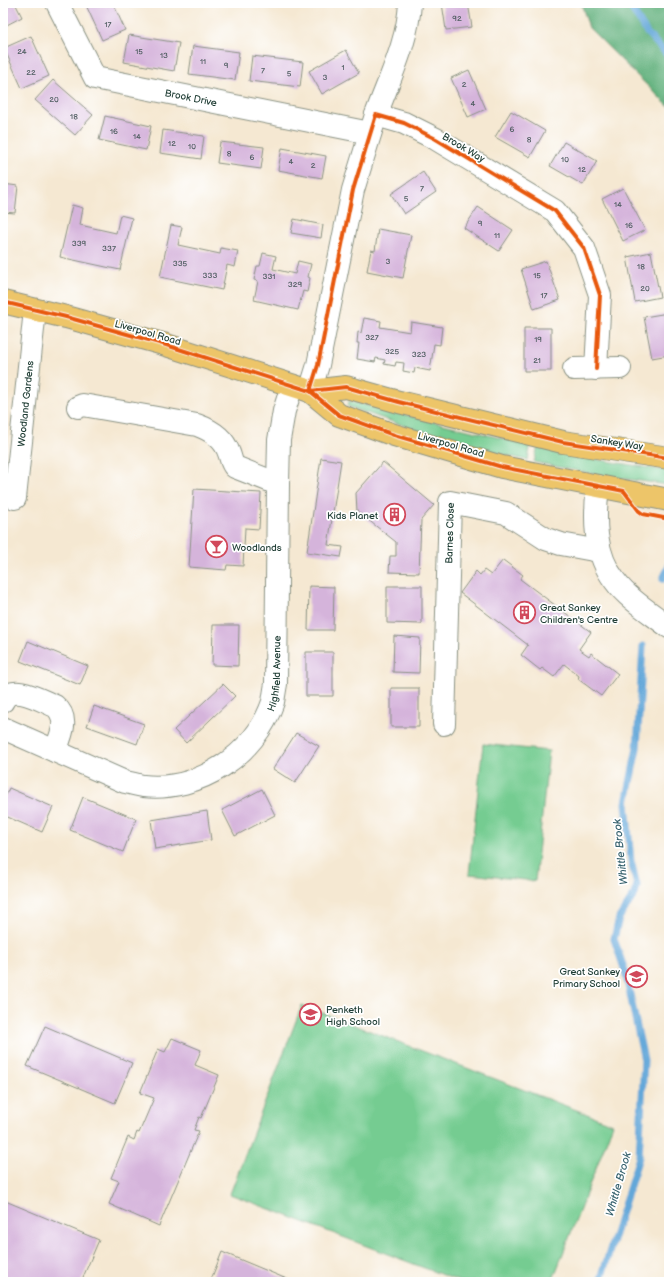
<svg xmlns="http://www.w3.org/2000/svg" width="672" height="1285" font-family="'Balsamiq Sans',sans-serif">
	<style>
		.green { fill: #75cc91; stroke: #4a8462 }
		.forest { fill: #60b07b; stroke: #407658 }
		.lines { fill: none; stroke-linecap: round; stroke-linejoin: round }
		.stream { stroke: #64a7d9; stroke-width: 7 }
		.building { fill: #d5b4db }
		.minor-casing { stroke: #8a9283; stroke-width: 24 }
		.highway-casing { stroke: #8a9283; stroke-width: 24 }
		.minor { stroke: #fff; stroke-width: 22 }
		.highway { stroke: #edc569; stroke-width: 22 }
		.cycleway-casing { stroke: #fff; stroke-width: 6 }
		.cycleway { stroke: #e8590c; stroke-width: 4 }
		.labels { text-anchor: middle; stroke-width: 3.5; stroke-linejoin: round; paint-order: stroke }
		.number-label { font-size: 8px; fill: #4c5b5e }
		.street-label { font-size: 10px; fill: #1f3d34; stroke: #fff }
		.poi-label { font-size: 10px; fill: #1f3d34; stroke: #fff; text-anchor: start }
		.water-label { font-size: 11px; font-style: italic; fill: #37626e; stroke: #fff }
	</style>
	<rect width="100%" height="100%" fill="#fff"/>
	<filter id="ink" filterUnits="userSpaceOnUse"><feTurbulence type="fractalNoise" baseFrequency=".025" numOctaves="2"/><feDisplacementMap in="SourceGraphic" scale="8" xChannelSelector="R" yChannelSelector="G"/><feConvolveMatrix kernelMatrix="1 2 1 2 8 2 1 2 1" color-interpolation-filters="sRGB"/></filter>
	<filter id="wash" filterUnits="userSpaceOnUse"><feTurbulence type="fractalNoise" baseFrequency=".012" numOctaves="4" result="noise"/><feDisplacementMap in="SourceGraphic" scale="16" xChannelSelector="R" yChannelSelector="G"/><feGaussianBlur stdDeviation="0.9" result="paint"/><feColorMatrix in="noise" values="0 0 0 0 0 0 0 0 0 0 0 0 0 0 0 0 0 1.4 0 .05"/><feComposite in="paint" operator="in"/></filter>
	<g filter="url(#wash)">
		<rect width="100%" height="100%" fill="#f5e8d2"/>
		<path class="green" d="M349,401L529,445L530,448L528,459L526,460C464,446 406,427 347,406Z
			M538,448H541L600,460L669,471V485L598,475L534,462L537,450Z
			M483,744L549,751L535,881L469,874Z
			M302,1005L613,1124L552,1282H461L230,1194Z"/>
		<path class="forest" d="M581,3H669V107L589,28Z"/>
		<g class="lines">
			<path class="stream" d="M628,3L647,33L669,57
				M663,579L669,566
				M600,1282L639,1157L644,1060L625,971L614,939L619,918L634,895L637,885L631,861L626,803L637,748L643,646"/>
		</g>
		<g id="blocks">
			<path class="building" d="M3,3H15L22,17L3,27Z
				M85,3H113L125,30L102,40Z
				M442,3H468L472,27L446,30Z
				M129,35L179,43L174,71L124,62Z
				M31,36L49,76L22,88L4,48Z
				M193,46L239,52L235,80L189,74Z
				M346,50L359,73L322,94L309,71Z
				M252,56L303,62L300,87L249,81Z
				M469,70L486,109L468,117L451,78Z
				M53,80L93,115L75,135L35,100Z
				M511,111L545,131L530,157L495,137Z
				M105,116L151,126L146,150L99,140Z
				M163,130L204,136L201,159L160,153Z
				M220,142L264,147L261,169L217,163Z
				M564,142L597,161L583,185L550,166Z
				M282,148L326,156L322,178L278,170Z
				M423,172L436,192L404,214L391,194Z
				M3,184L18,186L15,213L3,212Z
				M623,188L645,230L623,241L602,199Z
				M72,205L83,208L80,225L116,233L120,215L132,218L120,270L60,257Z
				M478,207L513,230L499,251L464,228Z
				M294,219L323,225L321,238L291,233Z
				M171,225L182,227L178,245L220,254L221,248L238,251L235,267L227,265L222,290L160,277Z
				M378,229L411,235L403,278L367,271L371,250L375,251Z
				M651,252L660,297L635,302L627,257Z
				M263,253L276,256L273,269L295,274L298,261L311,264L308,277L310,278L307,292L303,291L298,310L254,300L258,281L254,280L257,266H260Z
				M546,261L560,300L534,309L521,269Z
				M668,313L669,355L652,358L644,317Z
				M364,318L381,321L380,327L410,332L411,322L442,327L440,345L434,344L430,371L415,368L414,373L403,371L404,363L396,362L395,366L384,364L385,360L376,358L375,362L357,359L359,343H357L358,332L361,333Z
				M524,328H551V371H524Z
				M321,458L341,461L328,545L343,547L341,557L307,552Z
				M383,462L434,505L421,520L419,573L389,572L390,556H396V542L357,511L356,493Z
				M194,489L261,493L259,529L245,528L243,566L227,565L226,570L189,567Z
				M503,560L523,575L520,579L591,632L579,649L589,656L591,653L618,674L601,696L578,679L579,676L564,664L554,677L542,668L540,670L521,655L528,645L460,593L476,571L480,575L484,570L491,575Z
				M309,586L334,587L333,630H308Z
				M387,586H422V624L387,623Z
				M213,625H239L238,666L212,665Z
				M394,636L420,638L419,673L393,672Z
				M28,641L88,666L80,685L20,661Z
				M306,652H333V696H306Z
				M223,684L235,696L186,743L174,730Z
				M391,688H419V727H391Z
				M94,706L144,724L137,744L87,726Z
				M296,733L319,746L295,783L273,769Z
				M9,788L53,807L42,832L3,815V802Z
				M262,789L275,815L235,836L222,810Z
				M83,797L136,819L123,852L70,830Z
				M207,811L211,840L155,849L151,820Z
				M45,1026L132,1063L115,1103L27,1066Z
				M172,1038L201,1050L195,1065L219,1075L201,1118L199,1117L194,1130L199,1131L159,1226L109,1204L119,1181L111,1178L128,1137L134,1140L137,1132L139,1133L154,1098L140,1093L158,1049L165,1052Z
				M3,1200L99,1240L81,1282H3Z
				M222,1252L294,1282H210Z"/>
		</g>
	</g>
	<g filter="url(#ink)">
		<use href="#blocks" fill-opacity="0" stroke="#8a9283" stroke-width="1"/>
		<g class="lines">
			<defs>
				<g id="minor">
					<path id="s1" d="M57,3L95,78L370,133"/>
					<path d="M376,115C389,79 408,42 410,3"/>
					<path d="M574,369L620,368"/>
					<path d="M310,391L318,365L353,190L376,115L404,123L436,139L555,211L584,248L600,295L596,369"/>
					<path d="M78,407L83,405L197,425C211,430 224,438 229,453C231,458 231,463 235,467L278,484"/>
					<path d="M598,486C594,519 594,554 615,581C628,599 651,613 669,627"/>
					<path id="s2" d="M15,498L35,310"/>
					<path d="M3,701C11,682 42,701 55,706C70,718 61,736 55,751"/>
					<path id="s3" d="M444,724L450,502L506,513L546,539L561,544L599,551"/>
					<path id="s4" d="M3,728L125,782C131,783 137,785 143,786C199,792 255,755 273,702C274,696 275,689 276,684L278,484L279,440L284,411L292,386"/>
				</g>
				<path id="highway" d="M3,302L66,317L163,344L310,391L339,415L394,435L502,467L669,500
					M310,391L346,387L399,402L563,442L669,458"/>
			</defs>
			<use href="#minor" class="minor-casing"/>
			<use href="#highway" class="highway-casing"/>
			<use href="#minor" class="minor"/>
			<use href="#highway" class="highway"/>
			<defs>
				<path id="cycleway" d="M3,302L66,317L163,344L310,391L339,415L394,435L502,467L624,491L639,511L643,514L669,519
					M310,391L318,365L353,190L376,115L404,123L436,139L555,211L584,248L600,295L596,369
					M310,391L346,387L399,402L563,442L669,458"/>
			</defs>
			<use href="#cycleway" class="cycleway-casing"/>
			<use href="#cycleway" class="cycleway"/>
		</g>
	</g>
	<defs>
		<symbol id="building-ring" viewBox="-11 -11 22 22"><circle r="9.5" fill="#fff" stroke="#d1495b" stroke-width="1.5"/><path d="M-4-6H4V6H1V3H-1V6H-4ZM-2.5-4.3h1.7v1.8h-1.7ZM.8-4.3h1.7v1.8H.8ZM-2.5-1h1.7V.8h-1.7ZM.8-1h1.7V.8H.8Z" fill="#d1495b"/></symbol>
		<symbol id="bar-ring" viewBox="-11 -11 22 22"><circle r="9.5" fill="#fff" stroke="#d1495b" stroke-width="1.5"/><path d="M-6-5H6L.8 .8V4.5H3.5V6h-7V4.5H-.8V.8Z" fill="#d1495b"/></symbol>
		<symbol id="school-ring" viewBox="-11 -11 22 22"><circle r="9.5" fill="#fff" stroke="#d1495b" stroke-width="1.5"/><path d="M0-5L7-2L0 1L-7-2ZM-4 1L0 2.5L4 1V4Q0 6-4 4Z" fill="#d1495b"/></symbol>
	</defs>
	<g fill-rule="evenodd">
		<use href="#building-ring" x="382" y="502" width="25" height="25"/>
		<use href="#bar-ring" x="204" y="534" width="25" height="25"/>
		<use href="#building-ring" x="512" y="600" width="25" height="25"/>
		<use href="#school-ring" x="624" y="964" width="25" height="25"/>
		<use href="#school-ring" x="298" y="1002" width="25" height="25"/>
	</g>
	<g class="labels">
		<g class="number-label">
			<text x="457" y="21">92</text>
			<text x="108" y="27">17</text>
			<text x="22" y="54">24</text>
			<text x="139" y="54">15</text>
			<text x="164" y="58">13</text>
			<text x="203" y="64">11</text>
			<text x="226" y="68">9</text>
			<text x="343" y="70">1</text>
			<text x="263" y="73">7</text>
			<text x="31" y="75">22</text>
			<text x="289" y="76">5</text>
			<text x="325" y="80">3</text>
			<text x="464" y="87">2</text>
			<text x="54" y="102">20</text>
			<text x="473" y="106">4</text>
			<text x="74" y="119">18</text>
			<text x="512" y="132">6</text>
			<text x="114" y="134">16</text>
			<text x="137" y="139">14</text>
			<text x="529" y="142">8</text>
			<text x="172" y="146">12</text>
			<text x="192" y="149">10</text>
			<text x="229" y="156">8</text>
			<text x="252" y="160">6</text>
			<text x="565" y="162">10</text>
			<text x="291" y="164">4</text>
			<text x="313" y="168">2</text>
			<text x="582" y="172">12</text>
			<text x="422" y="191">7</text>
			<text x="406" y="201">5</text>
			<text x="618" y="207">14</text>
			<text x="480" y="226">9</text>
			<text x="629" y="228">16</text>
			<text x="497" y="238">11</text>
			<text x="79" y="246">339</text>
			<text x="109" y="251">337</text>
			<text x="388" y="264">3</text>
			<text x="180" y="266">335</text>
			<text x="641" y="269">18</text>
			<text x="210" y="278">333</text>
			<text x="537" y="278">15</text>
			<text x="269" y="279">331</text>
			<text x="295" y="287">329</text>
			<text x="645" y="291">20</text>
			<text x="544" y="298">17</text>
			<text x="372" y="340">327</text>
			<text x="538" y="342">19</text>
			<text x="392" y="354">325</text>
			<text x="419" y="357">323</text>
			<text x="537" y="363">21</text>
		</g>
		<g class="street-label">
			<text dy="4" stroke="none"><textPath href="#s1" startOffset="182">Brook Drive</textPath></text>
			<text transform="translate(464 147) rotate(31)" y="4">Brook Way</text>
			<text transform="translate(148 332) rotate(16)" y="4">Liverpool Road</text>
			<text dy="4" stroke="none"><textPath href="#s2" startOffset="95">Woodland Gardens</textPath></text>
			<text transform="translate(617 442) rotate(9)" y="4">Sankey Way</text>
			<text transform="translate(451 444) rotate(16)" y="4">Liverpool Road</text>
			<text dy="4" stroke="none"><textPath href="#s3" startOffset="191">Barnes Close</textPath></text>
			<text dy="4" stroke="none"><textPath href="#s4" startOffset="347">Highfield Avenue</textPath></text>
		</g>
		<g class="poi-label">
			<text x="378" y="519" text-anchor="end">Kids Planet</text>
			<text x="232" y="551">Woodlands</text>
			<text x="540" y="611">Great Sankey<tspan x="540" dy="12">Children's Centre</tspan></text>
			<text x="620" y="975" text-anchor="end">Great Sankey<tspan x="620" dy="12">Primary School</tspan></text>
			<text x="326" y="1013">Penketh<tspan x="326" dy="12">High School</tspan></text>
		</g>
		<g class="water-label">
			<text transform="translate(620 852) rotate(-96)" y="4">Whittle Brook</text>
			<text transform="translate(618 1184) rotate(-74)" y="4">Whittle Brook</text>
		</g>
	</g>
	<rect width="672" height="1285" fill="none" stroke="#fff" stroke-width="16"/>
</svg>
